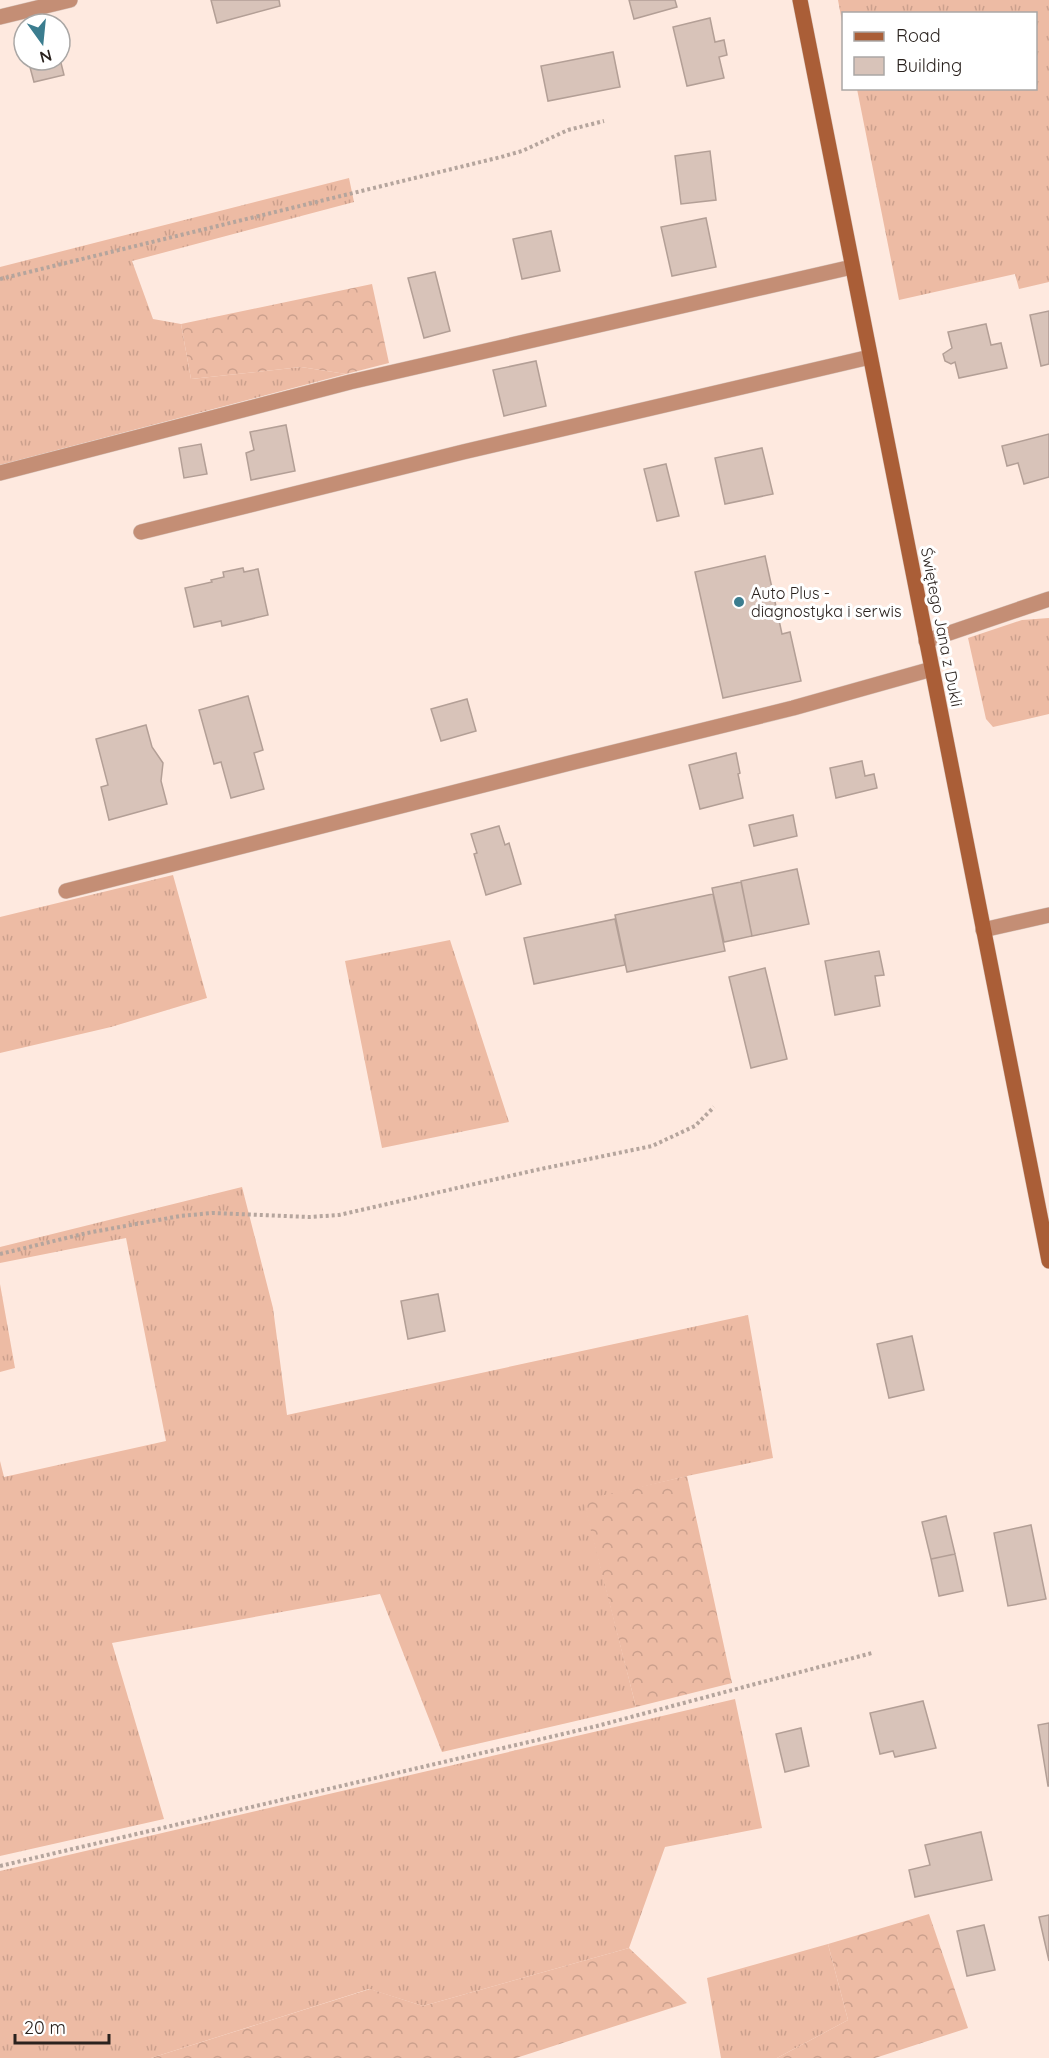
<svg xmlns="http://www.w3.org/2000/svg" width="1049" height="2058" font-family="Quicksand,sans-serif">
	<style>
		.grass { fill: url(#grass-tufts) }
		.forest { fill: url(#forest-crowns) }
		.building { fill: #d8c3b9; stroke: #b39f96; stroke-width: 1.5 }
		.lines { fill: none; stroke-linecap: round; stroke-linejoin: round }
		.lane-casing { stroke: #d8c5bc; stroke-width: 16 }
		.secondary-casing { stroke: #d8c5bc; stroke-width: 16 }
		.path { stroke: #b5a59d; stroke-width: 4; stroke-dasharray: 3 3; stroke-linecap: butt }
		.lane { stroke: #c48e75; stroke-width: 15 }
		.secondary { stroke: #aa5e37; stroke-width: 15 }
		.poi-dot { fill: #3b7d8f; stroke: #fff; stroke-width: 2 }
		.labels { text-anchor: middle; stroke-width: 6; stroke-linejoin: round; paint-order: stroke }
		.poi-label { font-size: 16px; fill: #2a221e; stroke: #fff; text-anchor: start }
		.street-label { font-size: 16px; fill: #2a221e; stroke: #fff }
	</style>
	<defs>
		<pattern id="grass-tufts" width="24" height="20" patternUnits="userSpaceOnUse" patternTransform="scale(1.5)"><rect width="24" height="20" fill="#edbba4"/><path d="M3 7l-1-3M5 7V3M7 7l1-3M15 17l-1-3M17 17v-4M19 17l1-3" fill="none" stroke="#cba08d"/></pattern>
		<pattern id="forest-crowns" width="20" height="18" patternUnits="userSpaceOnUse" patternTransform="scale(1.5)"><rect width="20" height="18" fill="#edbba4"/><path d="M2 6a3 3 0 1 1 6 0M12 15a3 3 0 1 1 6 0" fill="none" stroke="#cba08d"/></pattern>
	</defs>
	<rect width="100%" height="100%" fill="#fee9df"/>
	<path class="grass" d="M838,0H1049V282L1019,289L1015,274L899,300L857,89L1036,88V14H844L843,27Z
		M349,178L354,202L132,261L153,319L181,324L191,379L301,367L346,374L0,465V267Z
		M1049,618V714L993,727L986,719L968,638L1022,620Z
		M173,875L207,998L111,1027L0,1053V917Z
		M450,940L509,1122L382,1148L345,961Z
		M242,1187L273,1308L287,1415L748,1315L773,1458L687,1476L584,1501L636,1707L442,1752L380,1594L112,1643L164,1819L0,1856V1461L4,1477L166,1441L126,1238L0,1263V1247Z
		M0,1284L15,1368L0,1372Z
		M735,1699L762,1828L665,1847L629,1948L423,2006L369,1989L151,2058H0V1871Z
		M828,1944L848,2020L777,2058H721L707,1978Z"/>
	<path class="forest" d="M372,284L389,363L346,374L301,367L191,379L181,324Z
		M687,1476L732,1683L636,1707L583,1500Z
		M929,1914L968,2028L875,2058H777L848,2020L828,1944Z
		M629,1948L687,2003L516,2058H151L370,1989L423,2006Z"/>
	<path class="building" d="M211,0H279L280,6L217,23Z
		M629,0H675L677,7L634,19Z
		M710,18L715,42L724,40L727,55L719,57L724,78L687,86L673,27Z
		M613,52L620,87L548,101L541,66Z
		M60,59L64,75L34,82L28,60Z
		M710,151L716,200L681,204L675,156Z
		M706,218L716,267L672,276L661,227Z
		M551,231L560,271L522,279L513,239Z
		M435,272L450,331L424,338L408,278Z
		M1049,311V364L1041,366L1030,315Z
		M986,324L991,345L1001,343L1007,368L959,378L955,362L951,364L945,361L943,354L952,348L948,332Z
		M536,361L546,406L504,416L493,370Z
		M286,425L295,471L251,480L246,453L254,450L250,432Z
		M1049,434V477L1024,484L1018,463L1007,466L1002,446Z
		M201,444L207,474L184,478L179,448Z
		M762,448L773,494L725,504L715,458Z
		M666,464L679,516L657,521L644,469Z
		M765,556L782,634L790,632L801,681L723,698L695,572Z
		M243,568L244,572L258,569L268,615L222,626L221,621L194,627L185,588L212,582L211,580L224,577L223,572Z
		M248,696L263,750L254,753L264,789L231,798L221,762L214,764L199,710Z
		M467,699L476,731L441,741L431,709Z
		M146,725L152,747L163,763L161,781L167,804L109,820L101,787L108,785L96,739Z
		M736,753L740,773L738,774L743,798L700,809L689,765Z
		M862,761L865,776L874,774L877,788L836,798L830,768Z
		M793,815L797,836L754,846L749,825Z
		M499,826L505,845L509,843L521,884L486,895L474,854L477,853L471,834Z
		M797,869L809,924L752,936L741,881Z
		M741,882L752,936L724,942L712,888Z
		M713,894L725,951L627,972L615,915Z
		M615,919L625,965L534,984L524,938Z
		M879,951L884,975L875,976L880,1006L835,1015L825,961Z
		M765,968L787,1059L751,1068L729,977Z
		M438,1294L445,1331L408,1339L401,1301Z
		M912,1336L924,1390L889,1398L877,1344Z
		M946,1516L955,1554L931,1559L922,1522Z
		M1031,1525L1046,1599L1008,1606L994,1533Z
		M955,1554L963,1591L939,1596L931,1559Z
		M923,1701L936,1748L895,1757L893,1751L880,1754L870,1713Z
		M1049,1723V1786H1048L1038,1725Z
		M801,1728L809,1766L785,1772L776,1734Z
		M981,1832L992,1880L915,1897L909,1870L930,1865L925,1845Z
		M1049,1915V1961L1039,1917Z
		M984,1925L995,1970L967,1976L957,1931Z"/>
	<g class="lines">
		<defs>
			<path id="lane" d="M0,17L70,0
				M0,473L350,382L852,267
				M141,532L463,452L870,357
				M926,641L1049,599
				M66,891L570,763L793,708L932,669
				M983,930L1049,915"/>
			<path id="secondary" d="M800,0L1049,1261"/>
		</defs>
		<use href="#lane" class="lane-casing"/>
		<use href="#secondary" class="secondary-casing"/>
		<path class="path" d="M0,279L501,157L522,151L568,130L604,121
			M0,1254L87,1233L180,1216L212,1213L309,1217L339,1215L536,1170L652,1146L695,1126L714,1107
			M0,1866L597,1726L872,1653"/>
		<use href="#lane" class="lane"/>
		<use href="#secondary" class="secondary"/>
	</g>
	<circle class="poi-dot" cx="739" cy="602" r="6"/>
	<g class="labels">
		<g class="poi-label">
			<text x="751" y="599">Auto Plus -<tspan x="751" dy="18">diagnostyka i serwis</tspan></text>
		</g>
		<g class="street-label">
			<text transform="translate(942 627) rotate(79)" y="6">Świętego Jana z Dukli</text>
		</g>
	</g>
	<rect x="842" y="12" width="195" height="78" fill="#ffffff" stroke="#aaa7a5" stroke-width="1.5"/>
	<rect x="854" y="32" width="30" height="9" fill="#aa5e37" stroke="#aaa7a5" stroke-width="1.5"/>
	<text x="896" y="42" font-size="18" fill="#2a221e">Road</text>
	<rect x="854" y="57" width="30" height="18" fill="#d8c3b9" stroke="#aaa7a5" stroke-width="1.5"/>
	<text x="896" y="72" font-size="18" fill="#2a221e">Building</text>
	<g transform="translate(42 42) rotate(165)"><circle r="28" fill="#ffffff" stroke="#aaa7a5" stroke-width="1.5"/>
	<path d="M0-4.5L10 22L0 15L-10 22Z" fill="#3b7d8f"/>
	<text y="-9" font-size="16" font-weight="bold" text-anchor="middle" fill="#2a221e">N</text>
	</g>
	<path d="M15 2034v9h94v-9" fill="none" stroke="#2a221e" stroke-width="3"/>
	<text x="24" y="2034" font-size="18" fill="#2a221e" stroke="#ffffff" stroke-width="4.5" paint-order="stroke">20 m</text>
</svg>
